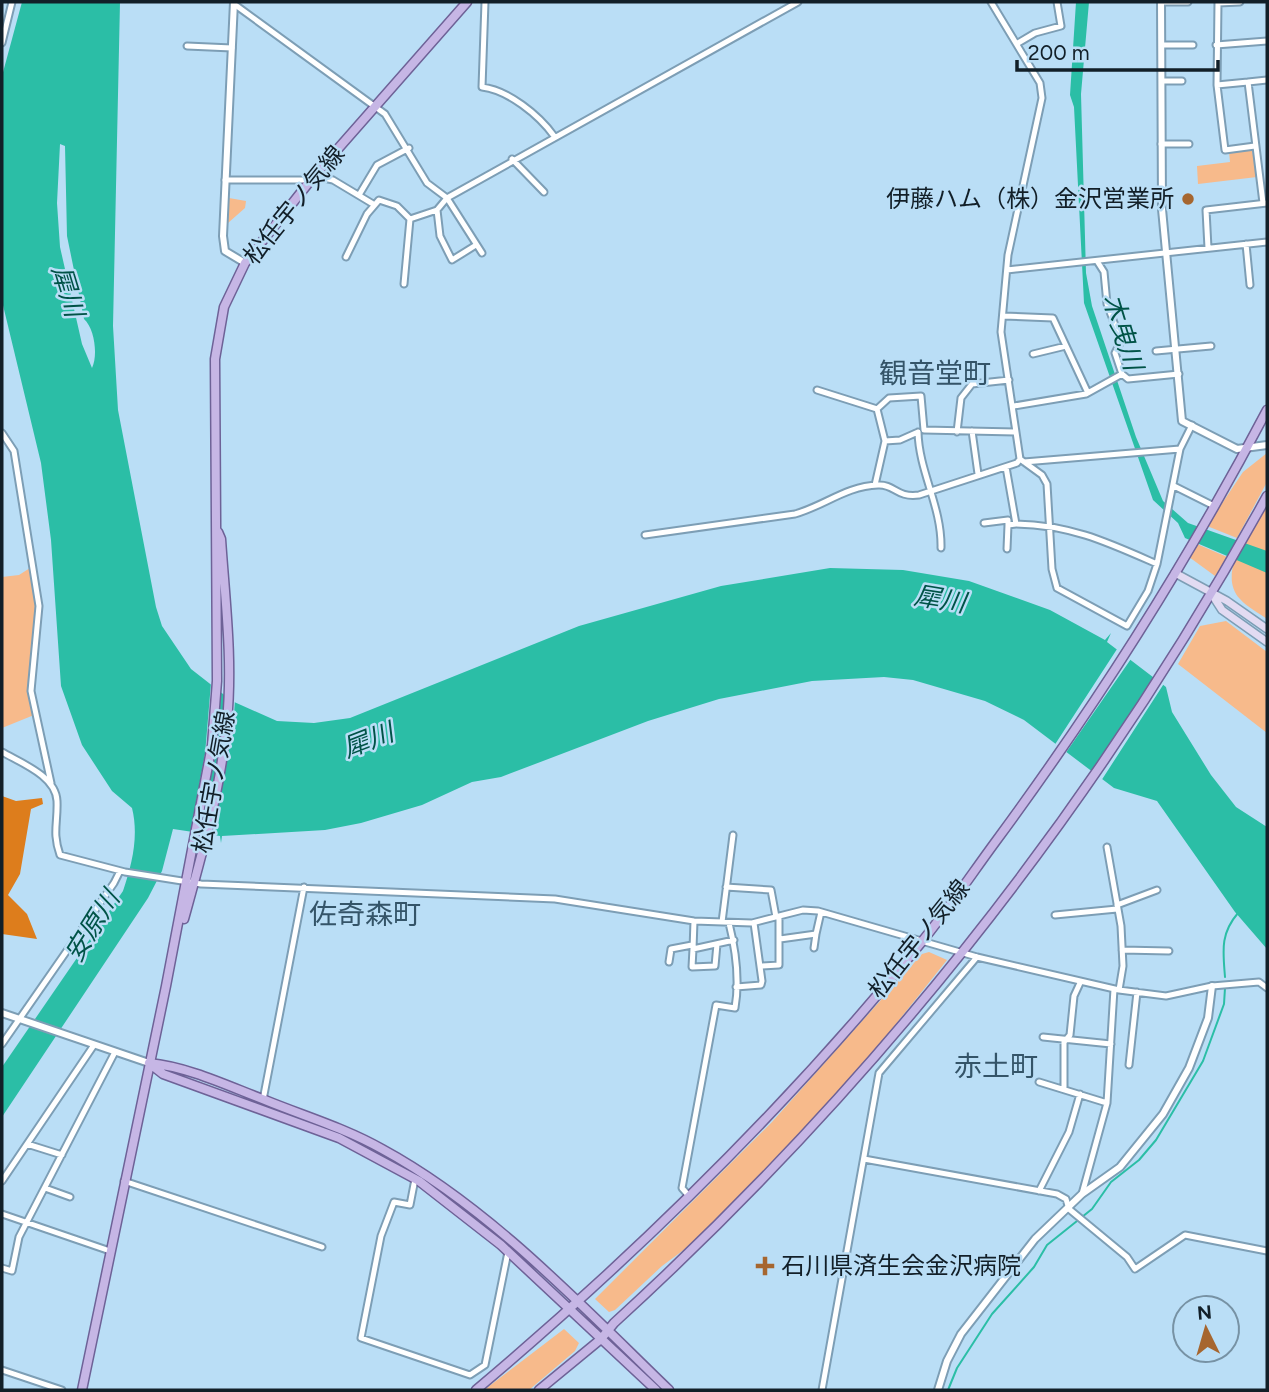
<svg xmlns="http://www.w3.org/2000/svg" width="1269" height="1392" font-family="Figtree,'Noto Sans JP',sans-serif">
	<style>
		.green { fill: #f7ba8b }
		.forest { fill: #dd7d1c }
		.water { fill: #2bbea6; fill-rule: evenodd }
		.pier { fill: #badef6 }
		.lines { fill: none; stroke-linecap: round; stroke-linejoin: round }
		.stream { stroke: #2bbea6; stroke-width: 2 }
		.minor-casing { stroke: #7d9eb5; stroke-width: 9 }
		.tertiary-casing { stroke: #7d9eb5; stroke-width: 10 }
		.secondary-casing { stroke: #7d9eb5; stroke-width: 10 }
		.primary-casing { stroke: #6e6297; stroke-width: 11 }
		.minor { stroke: #fff; stroke-width: 5 }
		.tertiary { stroke: #fff; stroke-width: 6 }
		.secondary { stroke: #e2dbf2; stroke-width: 7 }
		.primary { stroke: #c6b6e5; stroke-width: 8 }
		.poi-dot { fill: #a6662f; stroke: #badef6; stroke-width: 2.5 }
		.labels { text-anchor: middle; stroke-width: 5; stroke-linejoin: round; paint-order: stroke }
		.poi-label { font-size: 24px; fill: #121f28; stroke: #badef6; text-anchor: end }
		.street-label { font-size: 24px; fill: #121f28; stroke: #badef6 }
		.water-label { font-size: 26px; font-style: italic; fill: #005347; stroke: #badef6 }
		.quarter-label { font-size: 28px; fill: #345468; stroke: #badef6 }
	</style>
	<rect width="100%" height="100%" fill="#badef6"/>
	<path class="green" d="M1252,150L1257,177L1198,184L1197,166L1230,162L1229,152Z
		M229,198L246,201L245,208L228,223Z
		M1267,453V482L1237,538L1207,526L1243,472Z
		M1267,503V619C1259,613 1247,607 1240,599C1215,572 1253,528 1267,503Z
		M1197,544L1227,557L1215,576L1189,557Z
		M30,568L38,613L32,641L30,692L34,715L2,728V577L19,575Z
		M1226,621L1267,652V733L1178,664L1200,626Z
		M929,952L947,960L864,1064L781,1154L689,1246L662,1266L615,1310L609,1312L595,1299L772,1122L922,954Z
		M564,1329L579,1343L575,1351L529,1390H484Z"/>
	<path class="forest" d="M2,796L16,801L42,798L43,804L31,809L20,874L8,895L27,914L37,939L2,934Z"/>
	<path class="water" d="M22,2H120L113,326L118,410L156,607L162,626L191,669L232,701L277,721L314,723L350,718L579,626L721,586L830,568L903,570L969,581L1050,610L1105,640L1111,633L1107,642L1166,687L1172,712L1211,775L1236,807L1267,827V949L1235,912L1157,801L1114,788L1024,720L985,701L913,680L884,677L812,681L719,699L648,721L501,777L472,782L422,805L361,823L325,830L222,836L221,843L220,836L173,829L162,871L148,898L2,1117V1067L123,891C132,864 139,836 132,808L112,791L82,745L61,686L51,540L41,463L2,301V76ZM60,144L65,146L67,236L84,319C95,329 98,356 92,368L82,344L60,247L57,203Z
		M1076,2H1089L1081,94L1086,273L1092,306L1136,437L1163,501L1188,523L1267,551V573L1185,538L1178,523L1153,500L1084,303L1074,107L1070,95Z"/>
	<path class="pier" d="M1119,646L1133,656L1065,754L1054,746Z
		M1156,674L1165,682L1101,781L1090,774Z
		M211,683L220,689L219,712L209,790L199,836L190,835L205,754Z
		M225,693L235,699L234,715L211,840L202,836L218,761Z"/>
	<g class="lines">
		<path class="stream" d="M1225,977C1223,951 1220,934 1238,913
			M948,1390L957,1368L992,1314L1034,1267L1047,1245L1092,1209L1111,1182L1139,1160L1156,1140L1203,1061L1224,1004L1225,988"/>
		<defs>
			<path id="minor" d="M485,2L482,87C508,90 539,115 554,136
				M991,2L1040,83L1042,98L1008,255L1001,332L1020,459L1042,475L1047,484L1052,569L1057,588L1127,626L1148,591L1157,564L1180,449L1192,425
				M1161,2H1188
				M1218,2L1217,85L1225,150L1255,146
				M1218,3L1240,2
				M234,4L385,114L427,183L447,198L798,2
				M2,43L12,2
				M1018,43L1035,33L1061,26L1057,2
				M1163,45H1193
				M1216,45L1267,41
				M187,46L232,48
				M1163,81H1182
				M1217,85L1248,82
				M1161,144H1189
				M512,159L544,192
				M314,176L333,180L373,204
				M225,180H310
				M359,195L377,165L409,148
				M1263,203L1248,82L1267,80
				M437,210L440,236L452,260L476,245
				M1246,244L1250,285
				M1208,248L1206,210L1267,203
				M346,257L367,214L379,200L397,206L410,219L437,210L447,198L482,253
				M1097,261L1104,272L1107,304L1121,341L1115,353L1122,374L1128,379L1179,374
				M1007,270L1267,242
				M404,284L410,219
				M1003,316L1053,318L1088,393
				M1156,351L1211,346
				M1033,354L1066,346
				M817,390L877,409
				M1014,406L1086,394L1122,374
				M877,409L889,398L921,396L924,430L1015,432
				M972,431L978,474
				M918,432C919,472 942,507 941,548
				M957,432L961,398L972,384L1009,380
				M2,433L14,451L39,606L31,691L51,783
				M885,441L900,440L918,432
				M1024,462L1180,449
				M1006,467L1016,524L1008,525L1007,549
				M875,485L885,441L877,409
				M1174,486L1214,506
				M984,523L1008,520V525
				M1016,524C1071,525 1107,542 1157,564
				M645,535L795,514C824,506 846,486 878,485C895,484 896,498 919,495L1017,463L1020,459
				M2,752C21,763 56,776 57,801C58,823 52,832 60,855L125,872L201,884L555,899L694,921L752,923L803,910L818,911L977,957L1119,990L1166,996L1212,986L1259,982L1267,988
				M1107,847L1121,926L1123,966L1119,990
				M726,887L771,890L776,917
				M1117,905L1157,890
				M1055,915L1117,909
				M694,921L693,949L734,940
				M722,922L733,835
				M780,939L816,934L821,912
				M814,948L816,934
				M693,949L692,967L715,966L717,944
				M1122,950L1169,951
				M669,962L671,949L692,945
				M762,966L779,965V916
				M736,987L761,985L762,981L754,923
				M1043,1037L1111,1044
				M2,1044L114,883L120,871
				M1129,1065L1137,992
				M1039,1082L1107,1103
				M1064,1089V1042L1070,1035L1074,996L1080,983
				M263,1100L304,887
				M27,1144L62,1155
				M864,1159L1057,1194L1066,1199L1069,1209L1127,1257L1135,1269L1185,1235L1267,1251
				M415,1179L410,1205L394,1202L381,1236L361,1338L470,1375L485,1365L508,1252
				M2,1181L94,1045
				M124,1181L322,1247
				M45,1188L70,1197
				M1039,1191L1069,1132L1080,1094
				M1082,1194L1107,1103L1114,989
				M689,1196L682,1188L716,1005L735,1008C740,979 736,951 729,923
				M2,1214L110,1251
				M2,1268L12,1271L19,1237L115,1052
				M2,1370L62,1390
				M822,1390L879,1073L977,957"/>
			<path id="tertiary" d="M234,2L223,236L225,251L245,263
				M1161,2L1162,209L1182,421L1237,449L1267,445
				M2,1013L149,1063
				M938,1390L947,1361L961,1334L1035,1239L1082,1194L1120,1167L1163,1114L1189,1068L1208,1018L1212,986"/>
			<path id="secondary" d="M1175,573L1227,601L1267,629
				M1213,596L1222,610L1267,642"/>
			<path id="primary" d="M184,919C202,854 221,788 227,721C233,660 225,599 221,539L218,532
				M149,1063C189,1067 228,1086 265,1100C304,1116 345,1128 382,1149C489,1207 582,1306 669,1390
				M149,1063L163,1074L339,1138L419,1181L501,1245L656,1390
				M82,1390L166,986L212,745L217,681L215,359L224,307L245,263L314,176L467,2
				M476,1390C636,1255 787,1107 920,944C947,911 971,875 996,841C1097,704 1188,561 1267,410
				M539,1390L601,1339L614,1323C876,1084 1096,806 1267,496"/>
		</defs>
		<use href="#minor" class="minor-casing"/>
		<use href="#tertiary" class="tertiary-casing"/>
		<use href="#secondary" class="secondary-casing"/>
		<use href="#primary" class="primary-casing"/>
		<use href="#minor" class="minor"/>
		<use href="#tertiary" class="tertiary"/>
		<use href="#secondary" class="secondary"/>
		<use href="#primary" class="primary"/>
	</g>
	<g class="poi-dot">
		<circle cx="1188" cy="199" r="7"/>
		<path d="M761.5 1255.5h7v7h7v7h-7v7h-7v-7h-7v-7h7z"/>
	</g>
	<g class="labels">
		<g class="poi-label">
			<text x="1174" y="207">伊藤ハム（株）金沢営業所</text>
			<text x="781" y="1274" text-anchor="start">石川県済生会金沢病院</text>
		</g>
		<g class="street-label">
			<text transform="translate(294 205) rotate(-51)" y="8">松任宇ノ気線</text>
			<text transform="translate(214 782) rotate(-80)" y="8">松任宇ノ気線</text>
			<text transform="translate(919 939) rotate(-51)" y="8">松任宇ノ気線</text>
		</g>
		<g class="water-label">
			<text transform="translate(68 291) rotate(73)" y="9">犀川</text>
			<text transform="translate(1123 332) rotate(73)" y="9">木曳川</text>
			<text transform="translate(940 599) rotate(9)" y="9">犀川</text>
			<text transform="translate(368 740) rotate(-21)" y="9">犀川</text>
			<text transform="translate(92 926) rotate(-58)" y="9">安原川</text>
		</g>
		<g class="quarter-label">
			<text x="935" y="383">観音堂町</text>
			<text x="365" y="924">佐奇森町</text>
			<text x="996" y="1076">赤土町</text>
		</g>
	</g>
	<rect width="1269" height="1392" fill="none" stroke="#121f28" stroke-width="7"/>
	<g transform="translate(1206 1329) rotate(355)"><circle r="33" fill="#badef6" stroke="#7792a4" stroke-width="2"/>
	<path d="M0-5L12 26L0 18L-12 26Z" fill="#a6662f"/>
	<text y="-10" font-size="19" font-weight="bold" text-anchor="middle" fill="#121f28">N</text>
	</g>
	<path d="M1017 60v10h201v-10" fill="none" stroke="#121f28" stroke-width="3.5"/>
	<text x="1028" y="60" font-size="21" fill="#121f28" stroke="#badef6" stroke-width="5" paint-order="stroke">200 m</text>
</svg>
